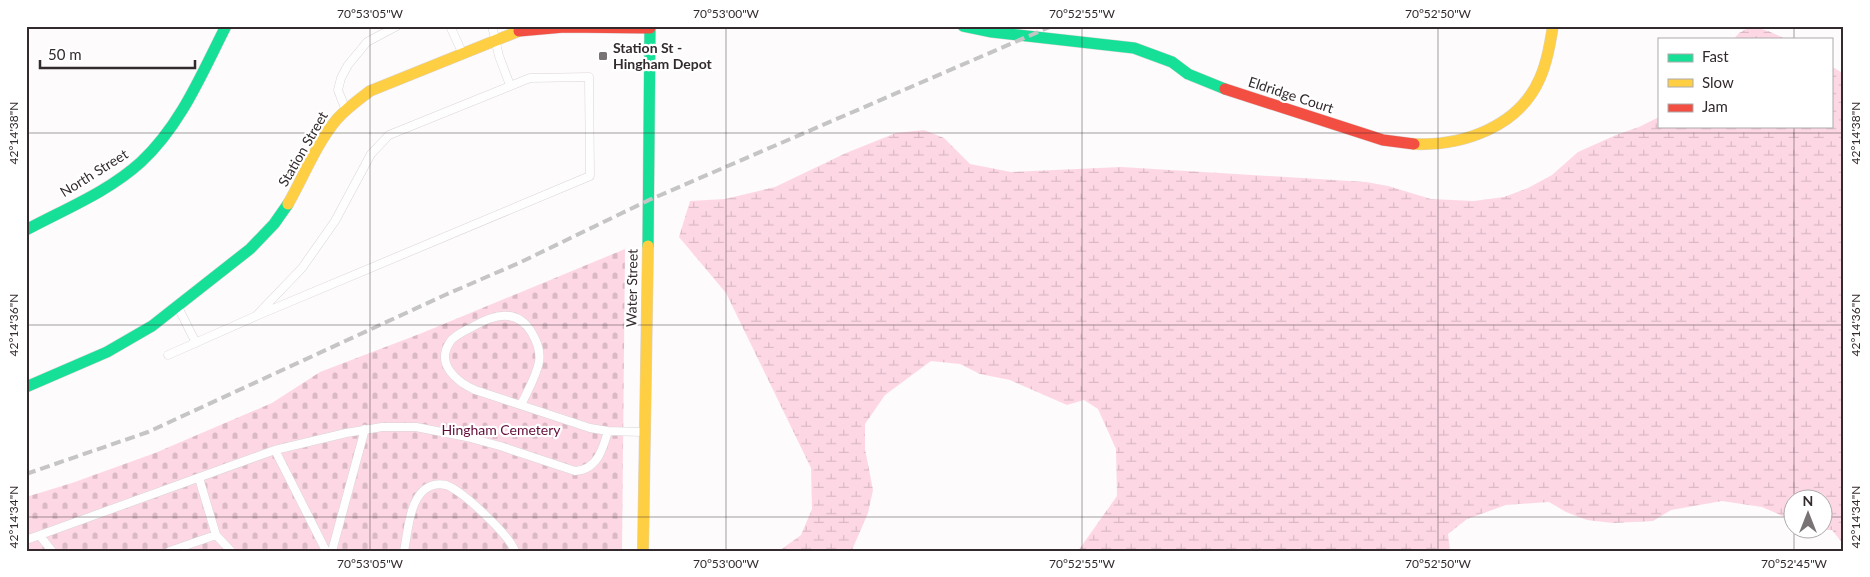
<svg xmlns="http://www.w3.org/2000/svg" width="1870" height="577" font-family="Lato,sans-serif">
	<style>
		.wetland { fill: url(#wetland-marsh) }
		.cemetery { fill: url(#cemetery-stones) }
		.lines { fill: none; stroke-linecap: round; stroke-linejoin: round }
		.lane-casing { stroke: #dad5d7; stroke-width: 9 }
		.fast-casing { stroke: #dad5d7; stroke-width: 12 }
		.slow-casing { stroke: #dad5d7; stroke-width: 12 }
		.jam-casing { stroke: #dad5d7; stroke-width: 12 }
		.lane { stroke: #fffeff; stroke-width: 8 }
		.fast { stroke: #16e098; stroke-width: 11 }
		.slow { stroke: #ffcf43; stroke-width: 11 }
		.jam { stroke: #f24e42; stroke-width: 11 }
		.rail { stroke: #c6c5c5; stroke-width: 4; stroke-dasharray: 10 5; stroke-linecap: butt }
		.ticks { fill: none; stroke: #322a2c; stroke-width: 1; stroke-opacity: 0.45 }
		.poi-dot { fill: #797375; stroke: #fff; stroke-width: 2 }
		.labels { text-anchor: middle; stroke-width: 4.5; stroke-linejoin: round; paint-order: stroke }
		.poi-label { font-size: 14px; font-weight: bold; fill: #322a2c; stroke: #fff; text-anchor: start }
		.street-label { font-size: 14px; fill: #322a2c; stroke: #fff }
		.park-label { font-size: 14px; fill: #630d3a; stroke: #fff }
		.neatline { fill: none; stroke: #322a2c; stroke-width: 2 }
		.ticks-label { font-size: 12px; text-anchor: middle; fill: #322a2c }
	</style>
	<defs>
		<pattern id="wetland-marsh" width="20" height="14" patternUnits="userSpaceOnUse" patternTransform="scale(1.25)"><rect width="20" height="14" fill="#fed7e5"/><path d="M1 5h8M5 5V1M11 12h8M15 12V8" fill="none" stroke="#dab9c5"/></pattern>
		<pattern id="cemetery-stones" width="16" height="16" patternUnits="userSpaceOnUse" patternTransform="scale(1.25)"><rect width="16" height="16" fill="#fed7e5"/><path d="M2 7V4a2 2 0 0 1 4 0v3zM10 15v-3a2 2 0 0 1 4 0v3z" fill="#dab9c5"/></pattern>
	</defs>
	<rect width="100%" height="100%" fill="#fdfbfc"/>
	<path class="wetland" d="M1752,26L1768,31L1786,39H1734L1739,33Z
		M1831,66L1844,74V545L1832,530H1822V500H1792V520L1762,507L1722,501L1671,510L1653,521L1613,523L1587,520L1566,512L1549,502L1506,505L1467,519L1448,534L1450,551H1078L1117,496L1116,449L1098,409L1084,400L1067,405L1010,380L980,374L960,364L931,361L885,395L865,424V449L873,490L868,513L852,550L779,551L801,535L812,509L811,468L726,293L679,237L690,201L725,199L775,187L846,153L896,133L924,130L944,138L970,164L1011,172L1121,167L1366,182L1388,186L1431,199L1474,201L1504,197L1528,188L1552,175L1578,152L1616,135L1639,127L1659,117V126H1831Z"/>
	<path class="cemetery" d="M625,249L622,551H26V497L72,483L155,453L272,403L320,372L422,333Z"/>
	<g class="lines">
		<defs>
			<path id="lane" d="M450,26L461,50
				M492,26L499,56L510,85
				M345,108L338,90L341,78L348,65L367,42L397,26
				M178,307L196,343
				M168,355L256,316L590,176L589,77L530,78L389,135L371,154L335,221L302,268L256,316
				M521,405C527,392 536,377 539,362C541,351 537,342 532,333C517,307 493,315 472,327C465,331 454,335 450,342C435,364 457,382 475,390L590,428L608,431L642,432
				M275,450L326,551
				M199,478L216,535L231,551
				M40,536L52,551
				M26,540L275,450L346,433L382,427H416L467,437L500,446L575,471C597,470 603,449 608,431
				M170,551L216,535
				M332,551L365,429
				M404,551C408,532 409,503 424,490C430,485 438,483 446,485C463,491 508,534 515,551"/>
			<path id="fast" d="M963,26L992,32L1134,48L1172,62L1188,74L1225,89
				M26,230C65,209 108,192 141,162C181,125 202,73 226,26
				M648,246L650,26
				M26,387L107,352L152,326L250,249L274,224L288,204"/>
			<path id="slow" d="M1414,144C1463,146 1519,127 1540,78C1547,62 1550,44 1553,26
				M288,204C304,176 316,144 337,119C347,108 358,100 370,91L519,31
				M643,551L648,246"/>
			<path id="jam" d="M519,31L564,27L650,28
				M1225,89L1383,140L1414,144"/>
		</defs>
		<use href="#lane" class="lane-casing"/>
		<use href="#fast" class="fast-casing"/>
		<use href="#slow" class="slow-casing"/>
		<use href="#jam" class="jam-casing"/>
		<use href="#lane" class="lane"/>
		<use href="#fast" class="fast"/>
		<use href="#slow" class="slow"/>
		<use href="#jam" class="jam"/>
		<path class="rail" d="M26,474L148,432L445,295L521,262L649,200L1052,26"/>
	</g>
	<path class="ticks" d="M370,26V551M726,26V551M1082,26V551M1438,26V551M1794,26V39M1794,126V500M26,133H1844M26,325H1844M26,517H1792M1822,517H1844M1794,530V551"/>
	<rect class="poi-dot" x="598" y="51" width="10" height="10" rx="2.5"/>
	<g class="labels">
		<g class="poi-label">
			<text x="613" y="53">Station St -<tspan x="613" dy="16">Hingham Depot</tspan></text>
		</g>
		<g class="street-label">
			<text transform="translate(1291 95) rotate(18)" y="5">Eldridge Court</text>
			<text transform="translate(303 149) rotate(-60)" y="5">Station Street</text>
			<text transform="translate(94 173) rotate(-32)" y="5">North Street</text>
			<text transform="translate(632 288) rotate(-89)" y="5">Water Street</text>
		</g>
		<g class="park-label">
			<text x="501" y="435">Hingham Cemetery</text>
		</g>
	</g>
	<rect width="1870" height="577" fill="none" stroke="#ffffff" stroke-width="55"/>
	<rect x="1658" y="38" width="175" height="90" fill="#ffffff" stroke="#adaaab"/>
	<rect x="1668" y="54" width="25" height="8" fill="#16e098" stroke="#adaaab"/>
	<text x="1702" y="62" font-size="15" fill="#322a2c">Fast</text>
	<rect x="1668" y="79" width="25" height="8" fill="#ffcf43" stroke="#adaaab"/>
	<text x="1702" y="88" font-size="15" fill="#322a2c">Slow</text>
	<rect x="1668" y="104" width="25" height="8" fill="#f24e42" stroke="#adaaab"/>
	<text x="1702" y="112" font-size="15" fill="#322a2c">Jam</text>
	<g transform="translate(1808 514)"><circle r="24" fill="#ffffff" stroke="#adaaab"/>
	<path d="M0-4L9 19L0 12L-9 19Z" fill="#797375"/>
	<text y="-8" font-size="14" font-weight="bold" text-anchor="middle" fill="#322a2c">N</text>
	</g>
	<path d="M40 60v8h155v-8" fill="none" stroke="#322a2c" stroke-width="2.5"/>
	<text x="48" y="60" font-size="15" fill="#322a2c" stroke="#ffffff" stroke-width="4" paint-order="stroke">50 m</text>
	<rect x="28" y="28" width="1814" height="522" class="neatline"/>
	<g class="ticks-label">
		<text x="370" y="18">70°53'05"W</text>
		<text x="726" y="18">70°53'00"W</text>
		<text x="1082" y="18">70°52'55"W</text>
		<text x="1438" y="18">70°52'50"W</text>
		<text transform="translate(14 133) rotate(-90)" y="4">42°14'38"N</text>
		<text transform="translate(1856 133) rotate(-90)" y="4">42°14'38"N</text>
		<text transform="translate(14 325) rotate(-90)" y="4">42°14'36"N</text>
		<text transform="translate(1856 325) rotate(-90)" y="4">42°14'36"N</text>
		<text transform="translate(14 517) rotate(-90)" y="4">42°14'34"N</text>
		<text transform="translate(1856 517) rotate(-90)" y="4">42°14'34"N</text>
		<text x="370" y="568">70°53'05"W</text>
		<text x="726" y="568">70°53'00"W</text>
		<text x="1082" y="568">70°52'55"W</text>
		<text x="1438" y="568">70°52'50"W</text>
		<text x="1794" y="568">70°52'45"W</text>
	</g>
</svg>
